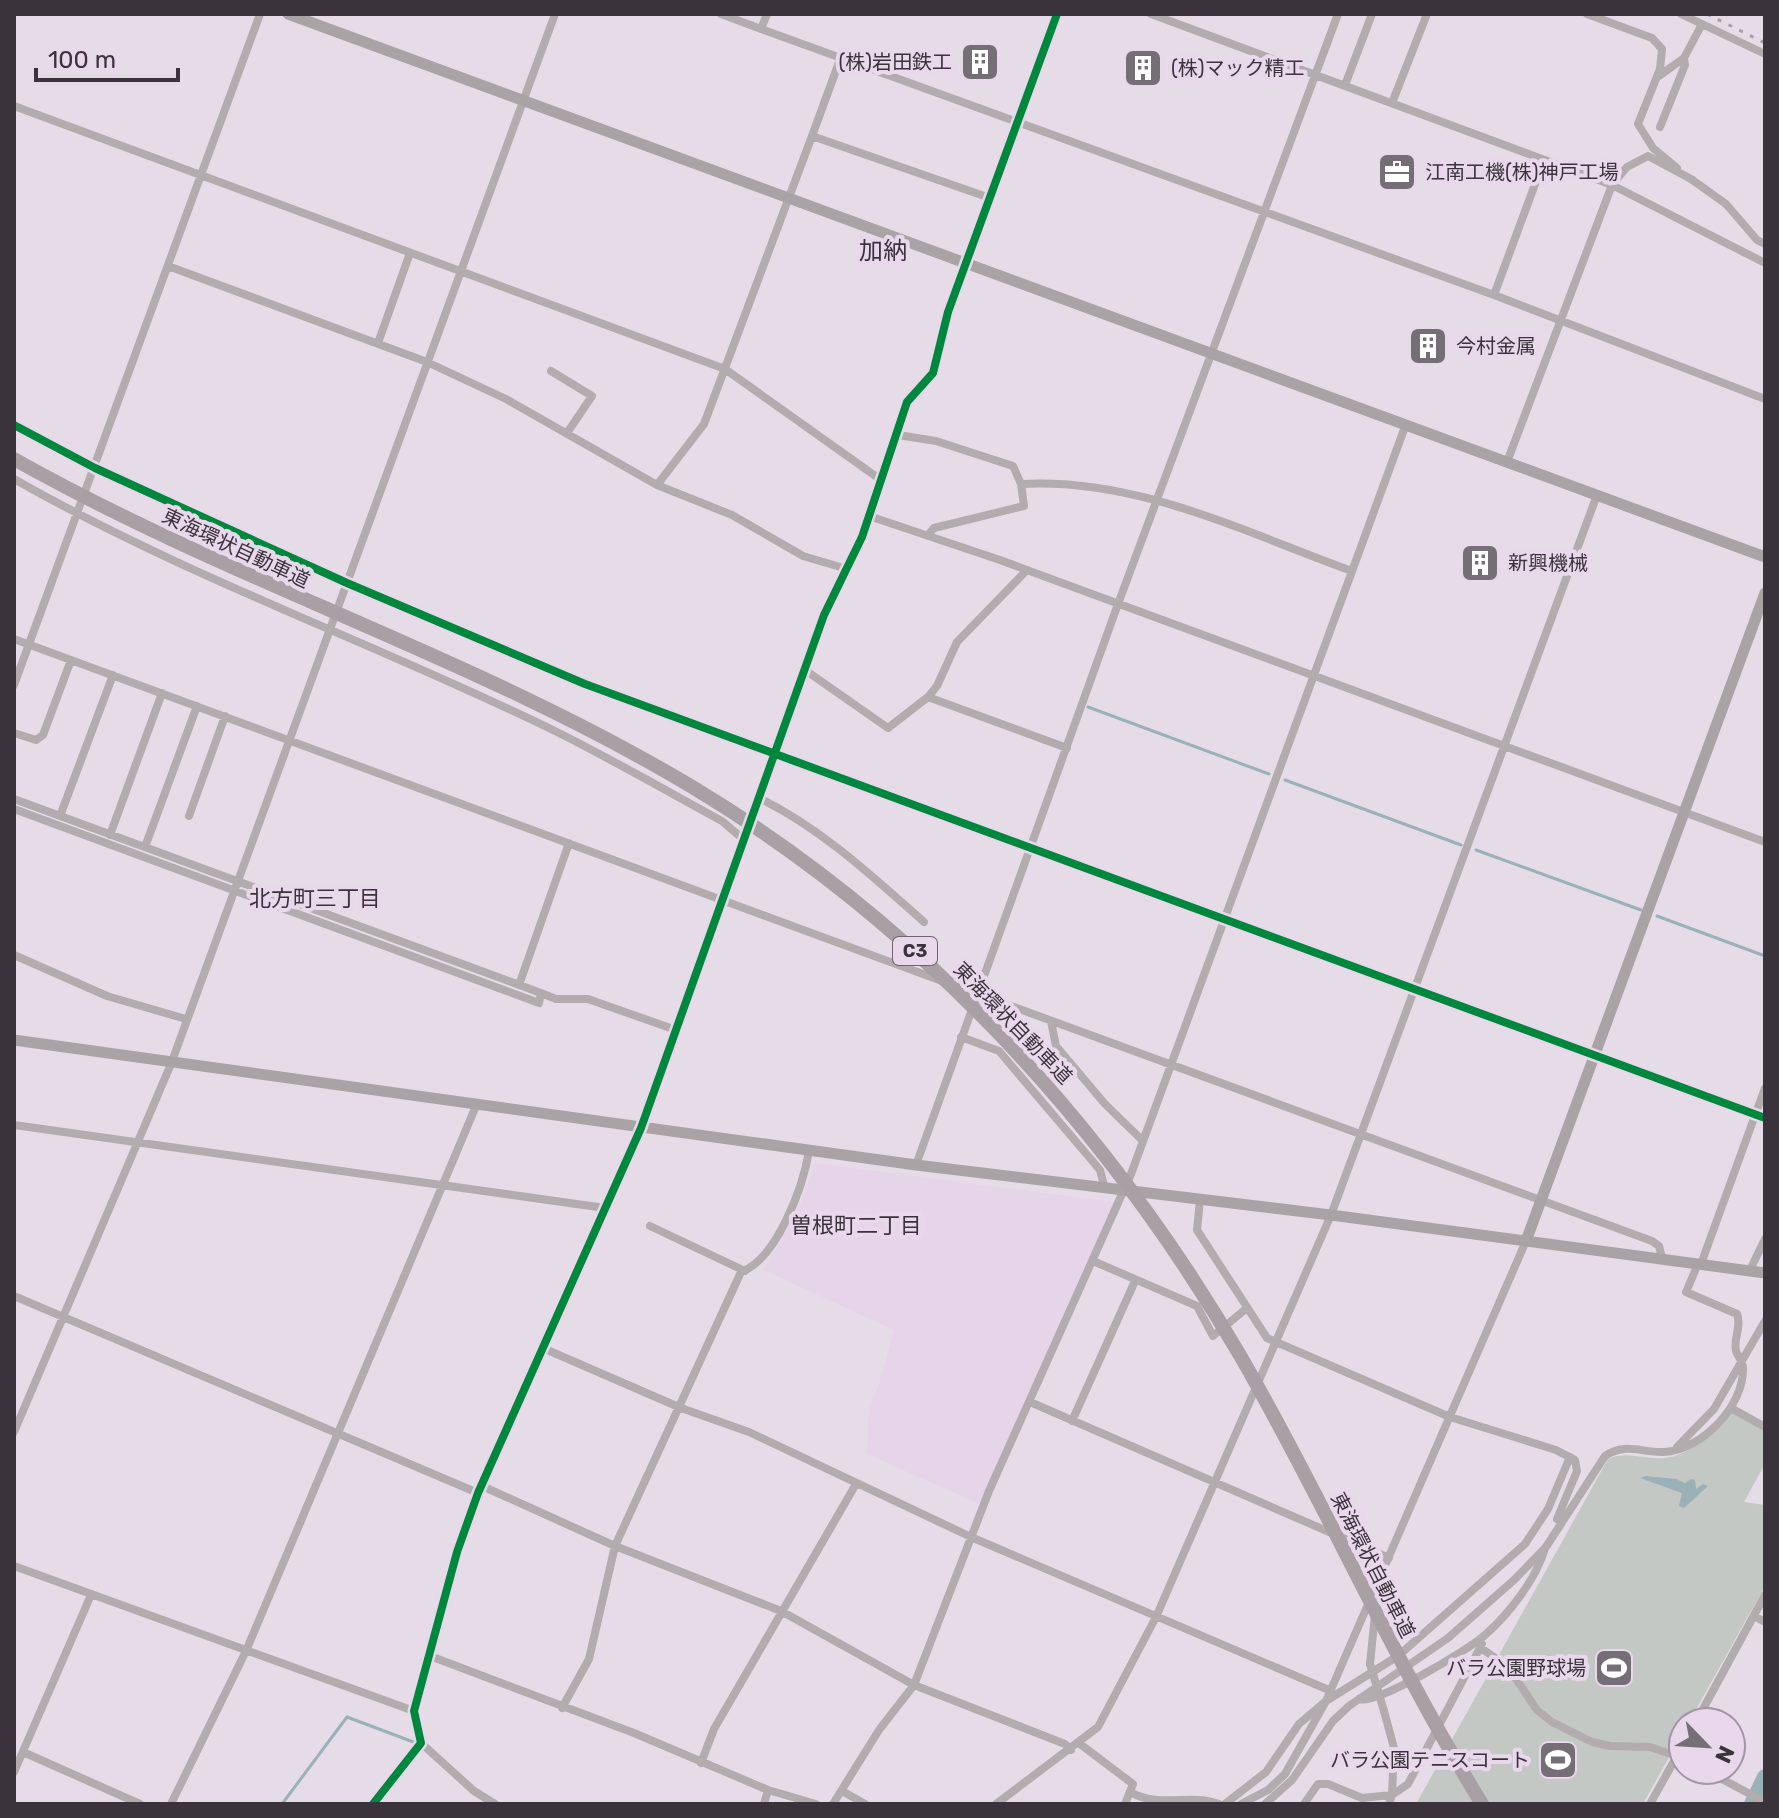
<svg xmlns="http://www.w3.org/2000/svg" width="1779" height="1818" font-family="Rubik,'Noto Sans JP',sans-serif">
	<style>
		.built { fill: #e6d5e8 }
		.green { fill: #c3c8c5 }
		.water { fill: #99b1b7 }
		.lines { fill: none; stroke-linecap: round; stroke-linejoin: round }
		.stream { stroke: #99b1b7; stroke-width: 3 }
		.river { stroke: #99b1b7; stroke-width: 16 }
		.street { stroke: #b2acaf; stroke-width: 8 }
		.secondary { stroke: #aaa3a6; stroke-width: 11 }
		.rail { stroke: #a6a0a6; stroke-width: 3; stroke-dasharray: 4 8; stroke-linecap: butt }
		.street-bridge { stroke: #b2acaf; stroke-width: 8 }
		.highway-bridge { stroke: #a9a0a5; stroke-width: 14 }
		.cycleway-casing { stroke: #e9d8eb; stroke-width: 13 }
		.cycleway { stroke: #00873e; stroke-width: 8 }
		.labels { text-anchor: middle; stroke-width: 8; stroke-linejoin: round; paint-order: stroke }
		.shield { fill: #e9d8eb; stroke: #6e6470; stroke-width: 2 }
		.shield-label { font-size: 18px; font-weight: bold; fill: #3a333b }
		.poi-label { font-size: 20px; fill: #3a333b; stroke: #e9d8eb; text-anchor: start }
		.street-label { font-size: 20px; fill: #3a333b; stroke: #e9d8eb }
		.neighbourhood-label { font-size: 22px; fill: #3a333b; stroke: #e9d8eb }
		.quarter-label { font-size: 24px; fill: #3a333b; stroke: #e9d8eb }
	</style>
	<rect width="100%" height="100%" fill="#e6dce7"/>
	<path class="built" d="M815,1163L1114,1202L979,1504L867,1454L869,1405L878,1387L894,1330L763,1270L796,1216Z"/>
	<path class="green" d="M1732,1412L1765,1431V1464L1744,1502L1765,1505V1586L1689,1722H1683V1732L1643,1804H1416L1608,1459C1627,1450 1644,1460 1664,1458C1692,1456 1713,1430 1732,1412Z"/>
	<path class="water" d="M1646,1476L1676,1479L1685,1483L1691,1479L1695,1480L1696,1489L1703,1484L1708,1486L1684,1508L1679,1506L1682,1493L1640,1478Z"/>
	<g class="lines">
		<path class="stream" d="M1088,707L1269,774
			M1285,780L1461,845
			M1476,850L1641,910
			M1657,916L1765,956
			M282,1804L347,1717L416,1743"/>
		<path class="river" d="M1752,1804L1765,1777"/>
		<path class="street" d="M721,14L761,29L767,14
			M1151,14L1612,185L1765,263
			M1587,14L1652,38L1662,49L1660,69L1638,124L1653,148L1677,168
			M1681,14L1702,24
			M761,29L1494,295L1765,399
			M841,57L812,136L990,198
			M1684,58L1702,24L1765,54
			M1659,76L1684,58L1685,65L1660,127
			M1345,85L1372,14
			M1392,103L1427,14
			M14,106L725,369L881,480
			M1691,179L1726,204L1757,240L1765,244
			M168,266L427,362L506,399L657,485L732,515L803,556L847,569
			M1494,295L1544,160
			M378,343L410,253
			M551,371L592,396L567,433
			M14,425L95,468L347,583L585,684L1765,1118
			M898,435L936,441L1013,466L1021,484
			M1507,462L1612,185L1627,167L1648,156L1693,180
			M14,479C188,578 378,644 557,732C613,760 667,791 722,821L744,840
			M657,485L704,424L812,136
			M869,516L1000,560L1765,842
			M928,535L934,528L1024,506L1021,484C1137,477 1246,533 1352,571
			M14,639L942,981
			M805,670L888,728L928,697L1067,748
			M14,685L260,14
			M928,697L937,686L957,642L1026,571
			M14,733L36,740L43,735L71,660
			M759,798C821,828 873,877 924,922
			M14,799L541,993
			M14,809L539,1003L541,993L556,999H588L676,1030
			M60,816L113,675
			M189,816L225,716
			M110,835L162,693
			M145,847L197,706
			M14,955L107,996L186,1019
			M519,985L569,843
			M954,985L1652,1241L1659,1246L1662,1258
			M1051,1021L1056,1046L1105,1104L1143,1141
			M961,1037L999,1051L1100,1170L1105,1189
			M14,1125L605,1208
			M916,1165L1118,604L1338,14
			M1200,1200L1197,1230L1267,1338L1450,1417L1556,1450L1575,1460L1577,1471L1557,1519
			M650,1226L745,1271
			M1093,1261L1197,1306L1213,1336L1247,1308
			M1701,1264L1765,1088
			M1750,1270L1765,1239
			M14,1296L478,1493
			M545,1349L681,1408L749,1432L971,1537L1331,1691
			M1030,1402L1389,1558
			M1731,1408L1765,1427
			M1072,1421L1135,1281
			M14,1432L171,1064L555,14
			M1677,1447L1714,1409L1765,1321
			M482,1486L615,1546L781,1611L914,1685L1065,1744L1071,1750
			M14,1566L414,1711
			M1754,1616L1765,1622
			M1481,1648L1508,1667L1537,1710L1552,1722L1592,1742L1610,1746L1650,1747L1683,1758
			M430,1656L634,1733L768,1790L816,1804
			M1370,1664L1375,1614
			M1359,1699C1375,1706 1470,1649 1485,1635C1509,1614 1537,1578 1545,1548
			M562,1708L589,1659L615,1546L741,1272C777,1259 803,1187 809,1151
			M1696,1722L1765,1595
			M421,1743L474,1791L495,1804
			M1080,1744L1133,1784L1125,1804
			M23,1752L140,1804
			M701,1763L714,1729L856,1484
			M1705,1770L1765,1802
			M14,1772L91,1595
			M842,1791L865,1804
			M1130,1792C1160,1809 1190,1793 1219,1804
			M171,1804L246,1651L476,1106
			M373,1804L421,1743L414,1711L457,1552L478,1493L641,1128L824,615L862,537L907,402L933,373L948,312L1057,14
			M764,1804L768,1790
			M833,1804L879,1730L914,1685L989,1491L1131,1174L1406,424
			M996,1804L1098,1727L1156,1617L1331,1215L1597,495
			M1225,1804L1266,1772L1299,1724L1326,1701L1398,1656L1525,1544L1548,1509L1570,1457
			M1241,1804L1268,1790L1285,1774L1326,1701L1526,1241
			M1265,1804L1292,1780L1333,1721L1349,1706L1448,1638L1514,1580L1546,1547L1605,1456C1625,1442 1642,1453 1664,1452C1702,1450 1744,1406 1743,1368C1743,1361 1738,1357 1736,1351C1733,1338 1742,1327 1737,1314L1686,1292L1698,1264
			M1304,1804L1318,1784H1328L1362,1798L1392,1795L1394,1748L1384,1711
			M1389,1804L1392,1795L1408,1784L1482,1644
			M1650,1804L1683,1745"/>
		<path class="secondary" d="M288,14L1765,557
			M14,1040L916,1165L1331,1215L1765,1273
			M1526,1241L1765,593"/>
		<path class="rail" d="M1707,14L1765,43"/>
		<path class="street-bridge" d="M1370,1664L1384,1711"/>
		<path class="highway-bridge" d="M14,459C234,583 478,658 694,788C923,926 1107,1127 1241,1357C1326,1504 1393,1660 1482,1804"/>
		<defs>
			<path id="cycleway" d="M14,425L95,468L347,583L585,684L1765,1118
				M373,1804L421,1743L414,1711L457,1552L478,1493L641,1128L824,615L862,537L907,402L933,373L948,312L1057,14"/>
		</defs>
		<use href="#cycleway" class="cycleway-casing"/>
		<use href="#cycleway" class="cycleway"/>
	</g>
	<defs>
		<symbol id="building-square" viewBox="-11 -11 22 22"><rect x="-9" y="-9" width="18" height="18" rx="4" fill="#766e77" stroke="#e9d8eb"/><path d="M-4-6H4V6H1V3H-1V6H-4ZM-2.5-4.3h1.7v1.8h-1.7ZM.8-4.3h1.7v1.8H.8ZM-2.5-1h1.7V.8h-1.7ZM.8-1h1.7V.8H.8Z" fill="#fff"/></symbol>
		<symbol id="office-square" viewBox="-11 -11 22 22"><rect x="-9" y="-9" width="18" height="18" rx="4" fill="#766e77" stroke="#e9d8eb"/><path d="M-6-3h4V-5.5h4V-3h4V5H-6ZM-1-4.5V-3h2v-1.5ZM-6 0V1H6V0Z" fill="#fff"/></symbol>
		<symbol id="stadium-square" viewBox="-11 -11 22 22"><rect x="-9" y="-9" width="18" height="18" rx="4" fill="#766e77" stroke="#e9d8eb"/><path d="M0-5a6.5 5 0 1 0 0 10a6.5 5 0 1 0 0-10ZM-3.5-1.8h7v3.6h-7Z" fill="#fff"/></symbol>
	</defs>
	<g fill-rule="evenodd">
		<use href="#building-square" x="958" y="40" width="44" height="44"/>
		<use href="#building-square" x="1121" y="46" width="44" height="44"/>
		<use href="#office-square" x="1375" y="150" width="44" height="44"/>
		<use href="#building-square" x="1406" y="324" width="44" height="44"/>
		<use href="#building-square" x="1458" y="541" width="44" height="44"/>
		<use href="#stadium-square" x="1592" y="1646" width="44" height="44"/>
		<use href="#stadium-square" x="1536" y="1738" width="44" height="44"/>
	</g>
	<g class="labels">
		<rect class="shield" x="893" y="937" width="44" height="28" rx="6"/>
		<g class="shield-label">
			<text x="915" y="957">C3</text>
		</g>
		<g class="poi-label">
			<text x="952" y="69" text-anchor="end">(株)岩田鉄工</text>
			<text x="1171" y="75">(株)マック精工</text>
			<text x="1425" y="179">江南工機(株)神戸工場</text>
			<text x="1456" y="353">今村金属</text>
			<text x="1508" y="570">新興機械</text>
			<text x="1586" y="1675" text-anchor="end">バラ公園野球場</text>
			<text x="1530" y="1767" text-anchor="end">バラ公園テニスコート</text>
		</g>
		<g class="street-label">
			<text transform="translate(236 548) rotate(25)" y="7">東海環状自動車道</text>
			<text transform="translate(1013 1023) rotate(46)" y="7">東海環状自動車道</text>
			<text transform="translate(1373 1565) rotate(63)" y="7">東海環状自動車道</text>
		</g>
		<g class="neighbourhood-label">
			<text x="315" y="906">北方町三丁目</text>
			<text x="856" y="1233">曽根町二丁目</text>
		</g>
		<g class="quarter-label">
			<text x="883" y="259">加納</text>
		</g>
	</g>
	<rect width="1779" height="1818" fill="none" stroke="#3a333b" stroke-width="32"/>
	<g transform="translate(1707 1746) rotate(115)"><circle r="38" fill="#e9d8eb" stroke="#a396a5" stroke-width="2"/>
	<path d="M0-6L14 30L0 20L-14 30Z" fill="#766e77"/>
	<text y="-12" font-size="22" font-weight="bold" text-anchor="middle" fill="#3a333b">N</text>
	</g>
	<path d="M36 68v12h142v-12" fill="none" stroke="#3a333b" stroke-width="4"/>
	<text x="48" y="68" font-size="24" fill="#3a333b" stroke="#e9d8eb" stroke-width="6" paint-order="stroke">100 m</text>
</svg>
